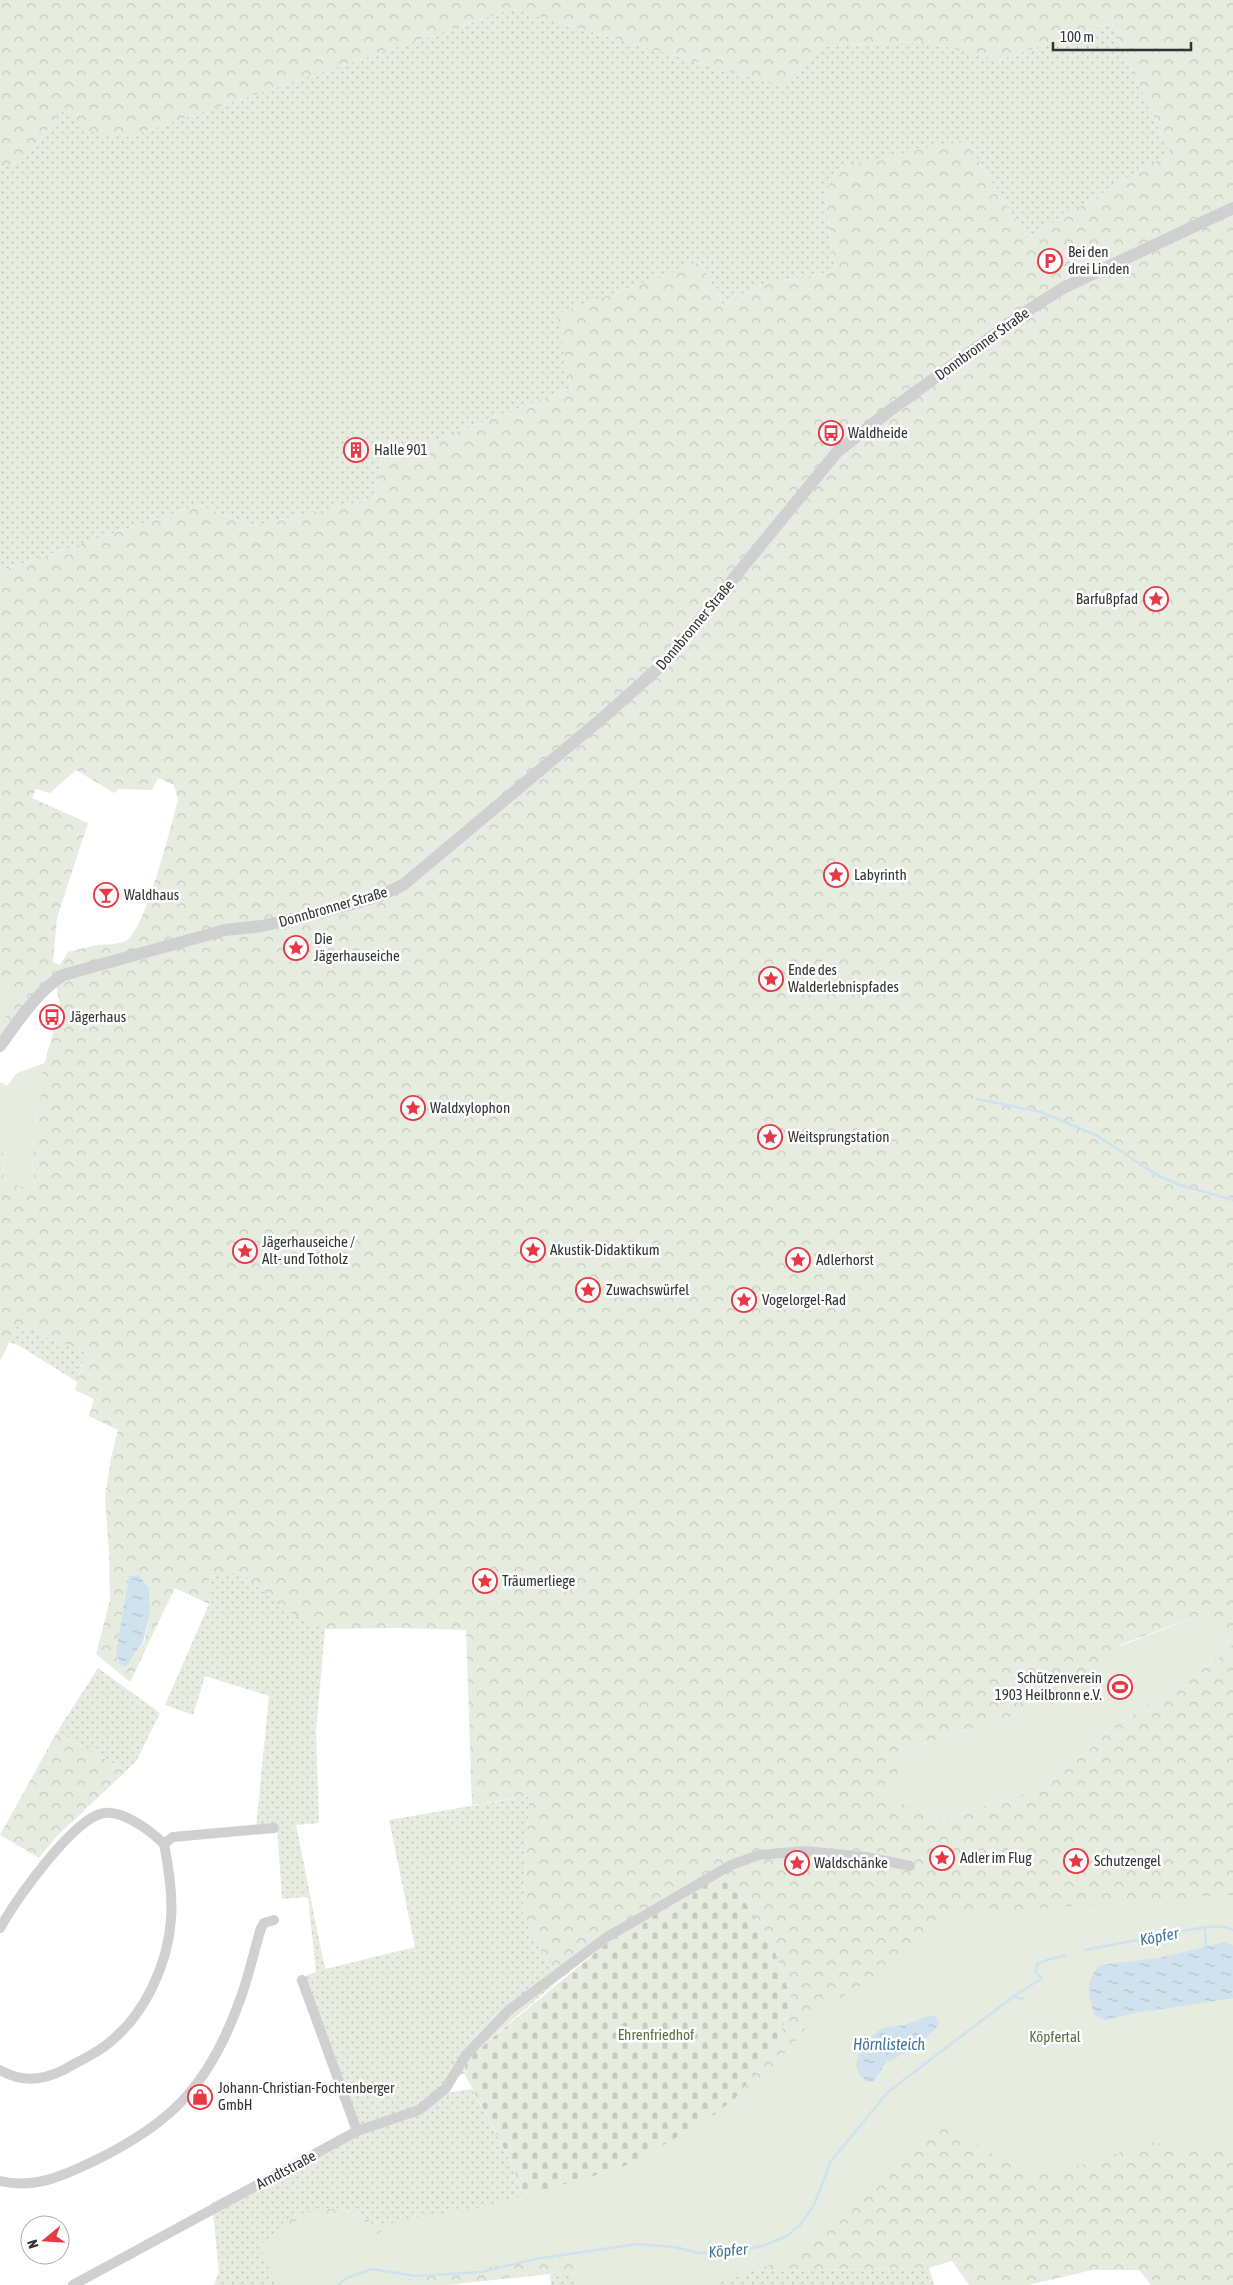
<svg xmlns="http://www.w3.org/2000/svg" width="1233" height="2285" font-family="'Asap Condensed',sans-serif">
	<style>
		.grass { fill: url(#grass-dots) }
		.forest { fill: url(#forest-crowns); fill-rule: evenodd }
		.cemetery { fill: url(#cemetery-stones) }
		.park { fill: #e6ecdf }
		.water { fill: url(#water-ripples) }
		.lines { fill: none; stroke-linecap: round; stroke-linejoin: round }
		.stream { stroke: #cfe2ee; stroke-width: 2.5 }
		.minor { stroke: #d0d0d0; stroke-width: 10 }
		.tertiary { stroke: #d0d0d0; stroke-width: 12 }
		.labels { text-anchor: middle; stroke-width: 5; stroke-linejoin: round; paint-order: stroke }
		.poi-label { font-size: 15px; fill: #333; stroke: #fff; text-anchor: start }
		.street-label { font-size: 15px; fill: #333; stroke: #fff }
		.park-label { font-size: 15px; fill: #56703f; stroke: #fff }
		.water-label { font-size: 16px; font-style: italic; fill: #3f7597; stroke: #fff }
	</style>
	<defs>
		<pattern id="grass-dots" width="8" height="8" patternUnits="userSpaceOnUse" patternTransform="scale(1.25)"><rect width="8" height="8" fill="#e6ecdf"/><path d="M2 2h.1M6 6h.1" fill="none" stroke="#c6cbc0" stroke-width="1.8" stroke-linecap="round"/></pattern>
		<pattern id="forest-crowns" width="20" height="18" patternUnits="userSpaceOnUse" patternTransform="scale(1.25)"><rect width="20" height="18" fill="#e6ecdf"/><path d="M2 6a3 3 0 1 1 6 0M12 15a3 3 0 1 1 6 0" fill="none" stroke="#c6cbc0"/></pattern>
		<pattern id="cemetery-stones" width="16" height="16" patternUnits="userSpaceOnUse" patternTransform="scale(1.25)"><rect width="16" height="16" fill="#e6ecdf"/><path d="M2 7V4a2 2 0 0 1 4 0v3zM10 15v-3a2 2 0 0 1 4 0v3z" fill="#c6cbc0"/></pattern>
		<pattern id="water-ripples" width="26" height="14" patternUnits="userSpaceOnUse" patternTransform="scale(1.25)"><rect width="26" height="14" fill="#cfe2ee"/><path d="M2 4q2-2 4 0t4 0M15 11q2-2 4 0t4 0" fill="none" stroke="#b2c2cd"/></pattern>
	</defs>
	<rect width="100%" height="100%" fill="#fff"/>
	<path class="grass" d="M512,9L781,86L823,46L927,42L998,60L1112,23L1170,153L1027,238L965,140L824,190L835,271L763,284L723,305L700,262L558,314L571,388L381,461L376,498L253,526L198,505L0,571V167L22,162L65,108L128,137Z
		M17,1326L86,1352L77,1382L20,1346L9,1342Z
		M241,1572C268,1596 290,1616 325,1629L316,1731L319,1823L296,1825L325,1969L415,1947L389,1820L529,1796L523,1917L558,1981L467,2059L464,2073L449,2083L439,2094L472,2089L511,2162L526,2202L422,2233L371,2221L344,2210L324,2208L285,2236L283,2274L276,2285H214L219,2272L212,2203L353,2129L296,1979L316,1972L308,1897L282,1899L277,1826L256,1827L269,1696L205,1676L193,1715L165,1705L209,1604V1576Z
		M98,1668L160,1713L137,1760L126,1771L57,1732Z
		M929,2268L934,2285H551L550,2274Z"/>
	<path class="forest" d="M0,0H1233V1946L1225,1942L1159,1958L1100,1965C1085,1981 1087,1996 1095,2015L1105,2020L1136,2013L1233,1998V2285H1151L1139,2270H1092L1029,2285H969L952,2261L929,2268L550,2274L447,2285H276C287,2266 286,2243 283,2222L300,2214L324,2208L344,2210L371,2221L422,2233L445,2232L526,2202L616,2174L722,2115L775,2048L792,2001L772,1943L726,1874L669,1903L613,1938L558,1981L523,1917L529,1796L472,1805L466,1630L397,1628L325,1629L308,1623L281,1607L241,1572L209,1576V1604L175,1588L130,1682L96,1654L110,1600L109,1552L105,1497L111,1458L118,1430L89,1416L94,1399L75,1390L86,1352L17,1326L0,1361V1153H3L4,1181L35,1190L32,1156L37,1106L42,1093V1073L60,1006L56,984L39,1000L0,1051V571L198,505L253,526L376,498L381,461L571,388L557,314L700,262L723,305L763,284L835,271L824,190L848,165L965,140L1027,238L1170,153L1112,23L998,60L927,42L823,46L781,86L512,9L128,137L84,131L65,108L22,162L0,167ZM76,770L114,793L119,789L152,790L158,778L174,785L178,800C171,825 146,928 127,940C118,945 108,944 98,945C87,947 77,950 68,952L60,965L53,962L57,918L88,823L32,798L36,789L50,793ZM139,1575L149,1588L150,1613L144,1642L126,1667L119,1664L116,1651L129,1576ZM1208,1612L1232,1649L1107,1731L1088,1751L1041,1788L943,1819L888,1798L908,1748L1009,1718L1122,1655L1120,1645ZM944,1953L948,1954L960,1985V1993L952,1998L913,2006L890,2017L854,2045L846,2059L841,2079L833,2092L825,2133L826,2151L771,2198L745,2223L729,2230L714,2233L686,2234L629,2231L602,2207L607,2198L623,2192L644,2197L650,2170C671,2156 681,2144 708,2151L713,2162C730,2156 752,2145 756,2126L743,2125L729,2129L728,2125C736,2112 747,2104 756,2092C773,2071 787,2046 810,2030L809,2024C845,1992 897,1964 944,1953ZM932,2015L936,2017L939,2024C930,2036 902,2058 887,2061L874,2081L866,2082L859,2074L856,2065L859,2053L870,2038L882,2028L904,2025Z
		M57,1732L126,1771L56,1837L39,1858L0,1835Z"/>
	<path class="cemetery" d="M726,1874L772,1943L792,2001L775,2048L722,2115L616,2174L526,2202L511,2162L464,2073L467,2059L613,1938L669,1903Z"/>
	<path class="park" d="M0,976L21,995L0,1024Z
		M45,1063L42,1073V1093L37,1106L32,1156L35,1191L4,1181L3,1153H0V1084L1,1082L7,1086L17,1073Z
		M1208,1612L1232,1649L1107,1731L1088,1751L1041,1788L943,1819L887,1798L908,1748L1009,1718L1121,1655L1120,1646Z
		M1228,1895L1233,1896V2153L1150,2142L1093,2162L1049,2172H1023L938,2120L850,2213L803,2253L714,2285H577L574,2254L394,2281L393,2285H278L258,2245L297,2221L358,2211L375,2236L395,2221L483,2207L621,2168L705,2122L772,2069L819,2012L901,1960L928,1927L944,1915Z"/>
	<path class="water" d="M139,1575L149,1588L150,1613L143,1642L126,1667L119,1664L116,1651L129,1576Z
		M1225,1942L1233,1946V1998L1136,2013L1105,2020L1095,2015C1087,1996 1085,1981 1100,1965L1159,1958Z
		M932,2015L936,2017L939,2024C930,2036 902,2058 887,2061L874,2081L866,2082L859,2074L856,2065L859,2053L870,2038L882,2028L904,2025Z"/>
	<g class="lines">
		<path class="stream" d="M977,1099L1041,1112L1096,1135L1157,1175L1177,1184L1233,1200
			M1205,1927L1206,1946
			M1085,1950L1205,1927H1225L1233,1930
			M1015,1997L1023,1999
			M338,2285L347,2278L372,2269L416,2276L481,2272L535,2259L637,2244L675,2247L699,2253H728L762,2246L787,2236L800,2225L814,2205L831,2161L888,2092L1014,1996L1042,1978L1035,1972L1037,1964C1046,1959 1055,1959 1065,1955"/>
		<path class="minor" d="M164,1844L173,1837L274,1828
			M0,1928C16,1900 73,1818 104,1813C123,1810 151,1831 164,1844
			M302,1980L357,2131
			M0,2070C26,2085 50,2079 74,2064C86,2058 100,2051 110,2042C145,2014 168,1964 171,1919C173,1894 169,1869 164,1844
			M0,2181C35,2189 63,2176 94,2161C175,2122 211,2082 241,1997C249,1975 254,1951 261,1928L264,1923L274,1920
			M73,2285L357,2131L419,2110L446,2088L466,2055L509,2010L607,1937L731,1865L759,1855L804,1851L866,1857L910,1866"/>
		<path class="tertiary" d="M0,1046C18,1021 37,992 63,975L225,930L262,926L338,908L377,897L403,885L606,715L665,662L837,452L888,412L1027,311L1063,288L1233,208"/>
	</g>
	<defs>
		<symbol id="parking-ring" viewBox="-11 -11 22 22"><circle r="9.5" fill="#fff" stroke="#e63946" stroke-width="1.5"/><path d="M-3.5-5.5H1a3.5 3.5 0 0 1 0 7H-1V5.5H-3.5ZM-1-3.4V-.6H.8a1.4 1.4 0 0 0 0-2.8Z" fill="#e63946"/></symbol>
		<symbol id="bus-ring" viewBox="-11 -11 22 22"><circle r="9.5" fill="#fff" stroke="#e63946" stroke-width="1.5"/><path d="M-5-6H5V4H4V6H2V4H-2V6H-4V4H-5ZM-3.5-4V0h7V-4ZM-3.5 1.2v1.5H-2V1.2ZM2 1.2v1.5H3.5V1.2Z" fill="#e63946"/></symbol>
		<symbol id="building-ring" viewBox="-11 -11 22 22"><circle r="9.5" fill="#fff" stroke="#e63946" stroke-width="1.5"/><path d="M-4-6H4V6H1V3H-1V6H-4ZM-2.5-4.3h1.7v1.8h-1.7ZM.8-4.3h1.7v1.8H.8ZM-2.5-1h1.7V.8h-1.7ZM.8-1h1.7V.8H.8Z" fill="#e63946"/></symbol>
		<symbol id="sight-ring" viewBox="-11 -11 22 22"><circle r="9.5" fill="#fff" stroke="#e63946" stroke-width="1.5"/><path d="M0-6L1.8-2.2L6-1.7L2.9 1.2L3.7 5.4L0 3.3L-3.7 5.4L-2.9 1.2L-6-1.7L-1.8-2.2Z" fill="#e63946"/></symbol>
		<symbol id="bar-ring" viewBox="-11 -11 22 22"><circle r="9.5" fill="#fff" stroke="#e63946" stroke-width="1.5"/><path d="M-6-5H6L.8 .8V4.5H3.5V6h-7V4.5H-.8V.8Z" fill="#e63946"/></symbol>
		<symbol id="stadium-ring" viewBox="-11 -11 22 22"><circle r="9.5" fill="#fff" stroke="#e63946" stroke-width="1.5"/><path d="M0-5a6.5 5 0 1 0 0 10a6.5 5 0 1 0 0-10ZM-3.5-1.8h7v3.6h-7Z" fill="#e63946"/></symbol>
		<symbol id="shop-ring" viewBox="-11 -11 22 22"><circle r="9.5" fill="#fff" stroke="#e63946" stroke-width="1.5"/><path d="M-5-2.5h2.3a2.7 3.5 0 0 1 5.4 0H5L5.5 6h-11ZM-1.5-2.5h3a1.5 2.3 0 0 0-3 0Z" fill="#e63946"/></symbol>
	</defs>
	<g fill-rule="evenodd">
		<use href="#parking-ring" x="1036" y="247" width="28" height="28"/>
		<use href="#bus-ring" x="817" y="419" width="28" height="28"/>
		<use href="#building-ring" x="342" y="436" width="28" height="28"/>
		<use href="#sight-ring" x="1142" y="585" width="28" height="28"/>
		<use href="#sight-ring" x="822" y="861" width="28" height="28"/>
		<use href="#bar-ring" x="92" y="881" width="28" height="28"/>
		<use href="#sight-ring" x="282" y="934" width="28" height="28"/>
		<use href="#sight-ring" x="757" y="965" width="28" height="28"/>
		<use href="#bus-ring" x="38" y="1003" width="28" height="28"/>
		<use href="#sight-ring" x="399" y="1094" width="28" height="28"/>
		<use href="#sight-ring" x="756" y="1123" width="28" height="28"/>
		<use href="#sight-ring" x="519" y="1236" width="28" height="28"/>
		<use href="#sight-ring" x="231" y="1237" width="28" height="28"/>
		<use href="#sight-ring" x="784" y="1246" width="28" height="28"/>
		<use href="#sight-ring" x="574" y="1276" width="28" height="28"/>
		<use href="#sight-ring" x="730" y="1286" width="28" height="28"/>
		<use href="#sight-ring" x="471" y="1567" width="28" height="28"/>
		<use href="#stadium-ring" x="1106" y="1673" width="28" height="28"/>
		<use href="#sight-ring" x="928" y="1844" width="28" height="28"/>
		<use href="#sight-ring" x="1062" y="1847" width="28" height="28"/>
		<use href="#sight-ring" x="783" y="1849" width="28" height="28"/>
		<use href="#shop-ring" x="186" y="2083" width="28" height="28"/>
	</g>
	<g class="labels">
		<g class="poi-label">
			<text x="1068" y="257">Bei den<tspan x="1068" dy="17">drei Linden</tspan></text>
			<text x="848" y="438">Waldheide</text>
			<text x="374" y="455">Halle 901</text>
			<text x="1138" y="604" text-anchor="end">Barfußpfad</text>
			<text x="854" y="880">Labyrinth</text>
			<text x="124" y="900">Waldhaus</text>
			<text x="314" y="944">Die<tspan x="314" dy="17">Jägerhauseiche</tspan></text>
			<text x="788" y="975">Ende des<tspan x="788" dy="17">Walderlebnispfades</tspan></text>
			<text x="70" y="1022">Jägerhaus</text>
			<text x="430" y="1113">Waldxylophon</text>
			<text x="788" y="1142">Weitsprungstation</text>
			<text x="262" y="1247">Jägerhauseiche /<tspan x="262" dy="17">Alt- und Totholz</tspan></text>
			<text x="550" y="1255">Akustik-Didaktikum</text>
			<text x="816" y="1265">Adlerhorst</text>
			<text x="606" y="1295">Zuwachswürfel</text>
			<text x="762" y="1305">Vogelorgel-Rad</text>
			<text x="502" y="1586">Träumerliege</text>
			<text x="1102" y="1683" text-anchor="end">Schützenverein<tspan x="1102" dy="17">1903 Heilbronn e.V.</tspan></text>
			<text x="960" y="1863">Adler im Flug</text>
			<text x="1094" y="1866">Schutzengel</text>
			<text x="814" y="1868">Waldschänke</text>
			<text x="218" y="2093">Johann-Christian-Fochtenberger<tspan x="218" dy="17">GmbH</tspan></text>
		</g>
		<g class="street-label">
			<text transform="translate(982 344) rotate(-36)" y="5">Donnbronner Straße</text>
			<text transform="translate(695 625) rotate(-50)" y="5">Donnbronner Straße</text>
			<text transform="translate(333 907) rotate(-16)" y="5">Donnbronner Straße</text>
			<text transform="translate(286 2170) rotate(-28)" y="5">Arndtstraße</text>
		</g>
		<g class="park-label">
			<text x="656" y="2040">Ehrenfriedhof</text>
			<text x="1055" y="2042">Köpfertal</text>
		</g>
		<g class="water-label">
			<text transform="translate(1159 1936) rotate(-11)" y="6">Köpfer</text>
			<text x="889" y="2050">Hörnlisteich</text>
			<text transform="translate(728 2250) rotate(-5)" y="6">Köpfer</text>
		</g>
	</g>
	<g transform="translate(45 2240) rotate(252)"><circle r="24" fill="#ffffff" stroke="#adadad"/>
	<path d="M0-4L9 19L0 12L-9 19Z" fill="#e63946"/>
	<text y="-8" font-size="14" font-weight="bold" text-anchor="middle" fill="#333333">N</text>
	</g>
	<path d="M1053 42v8h138v-8" fill="none" stroke="#333333" stroke-width="2.5"/>
	<text x="1060" y="42" font-size="15" fill="#333333" stroke="#ffffff" stroke-width="4" paint-order="stroke">100 m</text>
</svg>
